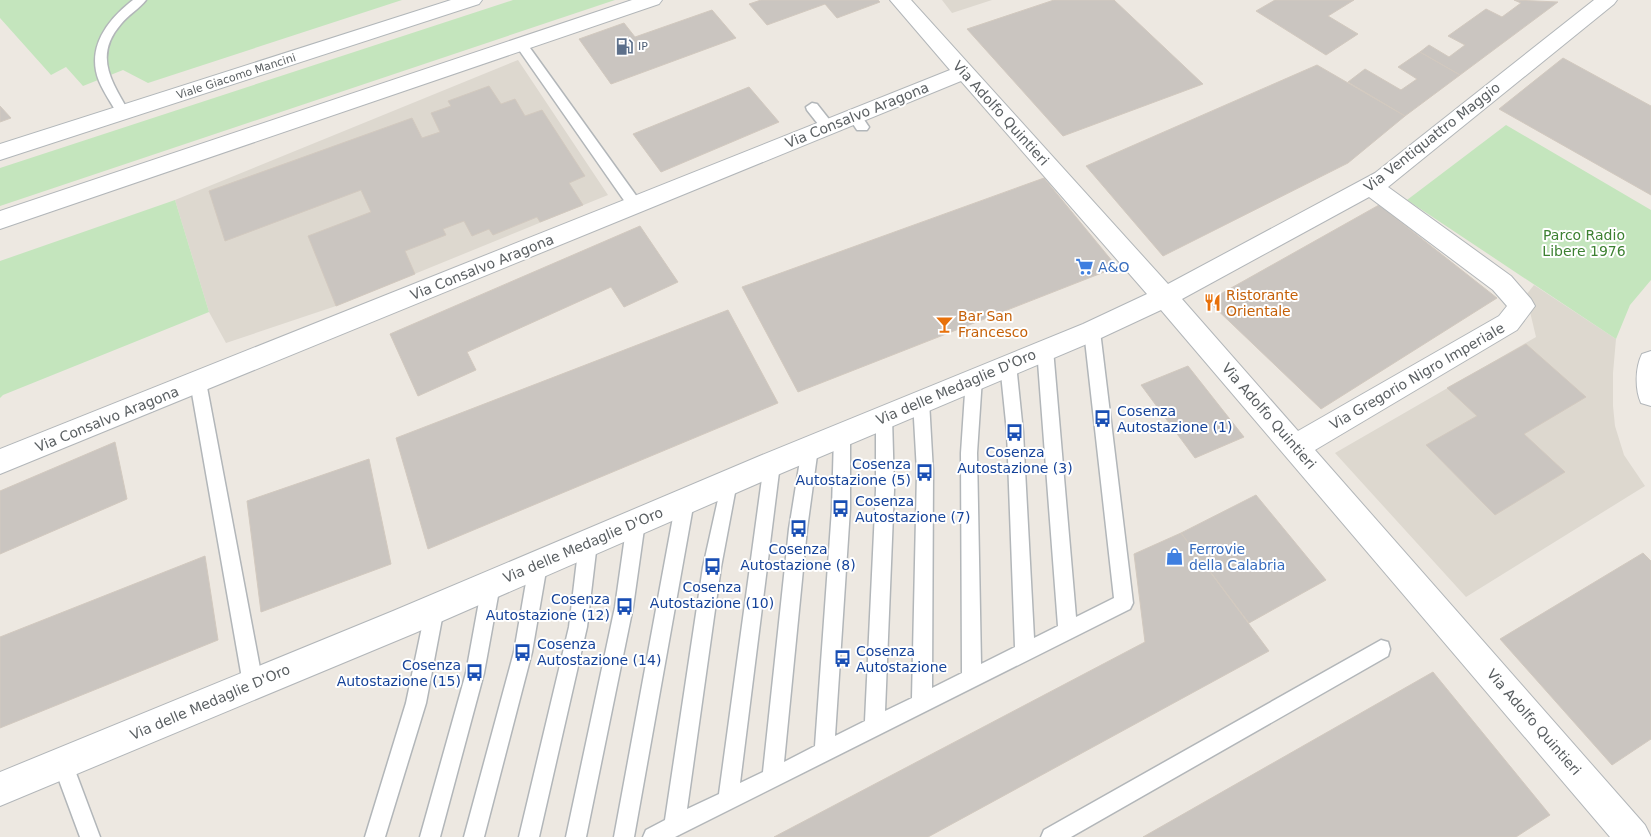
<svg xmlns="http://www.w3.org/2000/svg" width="1651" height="837" font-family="'DejaVu Sans',sans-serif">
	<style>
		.education { fill: #ddd8cf }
		.green { fill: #c4e5bd }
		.building { fill: #cac5c0; stroke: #d2c9bf }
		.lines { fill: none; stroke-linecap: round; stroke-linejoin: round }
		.lane-casing { stroke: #b2b6b9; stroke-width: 3 }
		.street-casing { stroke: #b2b6b9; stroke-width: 2 }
		.secondary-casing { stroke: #b1b6b9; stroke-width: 2 }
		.lane { fill: #fff; fill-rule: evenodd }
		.street { fill: #fff; fill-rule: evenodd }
		.secondary { fill: #fff; fill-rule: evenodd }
		.labels { text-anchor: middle; stroke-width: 4; stroke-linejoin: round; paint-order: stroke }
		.far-service-label { font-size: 11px; fill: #4e5e75; stroke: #fff; text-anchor: start }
		.far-street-label { font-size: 11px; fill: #5a5f62; stroke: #fff }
		.street-label { font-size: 14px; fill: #5a5f62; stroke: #fff }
		.park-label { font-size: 14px; fill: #3d8132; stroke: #fff }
		.shop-label { font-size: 14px; fill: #366cbe; stroke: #fff; text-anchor: start }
		.food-label { font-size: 14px; fill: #c56008; stroke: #fff; text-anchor: start }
		.transit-label { font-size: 14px; fill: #164399; stroke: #fff; text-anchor: start }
	</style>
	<rect width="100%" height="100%" fill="#ede8e1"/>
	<path class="education" d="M942,0H992L952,13Z
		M518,60L608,195L336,306L226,343L209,312L175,200Z
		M1534,285L1616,339L1613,373V406L1615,426L1624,455L1645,486L1466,597L1335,453L1536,337L1526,295Z"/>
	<path class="green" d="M0,0H402L148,83L123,70L83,86L66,67L51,75L0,18Z
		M513,0H615L0,206V168Z
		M1506,125L1651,210V280L1630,305L1616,339L1407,200Z
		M175,200L209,312L3,395L0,398V261Z"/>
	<path class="building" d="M761,0H878L880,2L837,18L825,4L767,25L749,4Z
		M1054,0H1114L1203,84L1063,136L967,29Z
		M1275,0H1354L1328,16L1358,34L1326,55L1256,11Z
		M1514,0L1558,2L1460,75L1420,52L1429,45L1449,57L1465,45L1448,36L1486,9L1502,17L1521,3Z
		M712,10L736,38L611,84L579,39L624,23L635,37Z
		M1420,52L1460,75L1405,116L1348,82L1365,69L1401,90L1417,79L1398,67Z
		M1563,58L1651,106V195L1499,109Z
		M1317,65L1405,116L1348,163L1163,256L1086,166Z
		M489,86L501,104L515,99L525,116L542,110L585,176L569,183L583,205L540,222L537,217L493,235L489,229L472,236L464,221L443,229L446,235L405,251L415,274L336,306L308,236L371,212L361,190L225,241L209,191L412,118L422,138L440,132L431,113L451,106L448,101Z
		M749,87L779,122L661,172L633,134Z
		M0,106L11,118L0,122Z
		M1044,178L1117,267L798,392L742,287Z
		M1379,205L1497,298L1321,409L1208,301Z
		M640,226L678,282L624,307L611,287L467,352L476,370L418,396L390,334Z
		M728,310L778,403L428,549L396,438Z
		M1526,344L1586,397L1524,434L1565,472L1495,515L1426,445L1477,416L1447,388Z
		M1188,366L1244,437L1195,458L1141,385Z
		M115,442L127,499L0,554V491Z
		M369,459L391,564L261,612L247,501Z
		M1256,495L1326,580L1249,623L1181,533Z
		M1181,533L1269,651L928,837H774L1145,642L1134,554Z
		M1643,553L1651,561V739L1612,765L1500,639Z
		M205,556L218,640L0,728V637Z
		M1433,672L1550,815L1516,837H1143Z"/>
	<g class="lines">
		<defs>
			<path id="lane" d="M133,0H146C139,9 128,15 121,24C93,56 112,82 129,112L128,115H118C112,104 104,93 99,81C86,48 107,20 133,0Z
				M521,40L525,41L640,201L642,205L640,209L635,210L630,209L517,47L515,44L517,41Z
				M812,103L817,104L832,123L834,126L832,129H822L807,110L806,107Z
				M853,111C860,113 865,121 869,127L867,130H857L847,115L848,112Z
				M1092,325L1097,327L1100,331L1133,603L1130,609L681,834L675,837H643L646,830L665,820L703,567L723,477L729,474L735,477L737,482L721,567L687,809L719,794L764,464L766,459L772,457L778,459L780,464L740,783L763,772L789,529L802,448L804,443L810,441L816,443L818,448L807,529L784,762L815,746L832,509L834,435L836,430L842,428L848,430L850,435V509L835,736L865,721L876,490V417L878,412L884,410L890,412L892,417L894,490L885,711L912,698L917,472L913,401L915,396L921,394L927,396L929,401L933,472L932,688L962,673L961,453L966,378L968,373L974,371L980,373L982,378L977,453L981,664L1015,647L1007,432L1000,364L1002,359L1008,358L1014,359L1016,364L1023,432L1034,638L1058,626L1037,349L1040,345L1045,343L1050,345L1053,349L1076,617L1114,598L1084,331L1087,327Z
				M198,375L204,377L206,382L263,684L260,691L253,694L246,691L243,684L190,382L192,377Z
				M685,493L691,496L694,501L634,837H614L676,501L679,496Z
				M636,514L642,516L645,522L633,607L586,837H566L615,607L627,522L630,516Z
				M588,535L594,537L597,543L587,627L539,837H519L569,627L579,543L582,537Z
				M538,557L544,559L547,565L532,652L484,837H464L514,652L529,565L532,559Z
				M491,576L497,579L500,585L484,673L440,837H420L466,673L482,585L485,579Z
				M435,599L441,602L444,608L426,703L385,837H365L406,703L426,608L429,602Z
				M1381,640L1388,642L1390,649L1388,656L1071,837H1041L1044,830Z
				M63,754L70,757L100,837H80L53,764L56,757Z"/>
			<path id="street" d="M632,0H662L659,4L0,229V211Z
				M890,0H911L1168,284L1375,173L1594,0H1617L1614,4L1388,187L1511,276L1531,299L1535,306L1517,330L1315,450L1645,825L1651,837H1610L1161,310L1101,338L782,473L415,633L0,806V772L393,611L762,455L1083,324L1147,294L961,81L0,474V449L950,70ZM1369,197L1493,290L1507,306L1499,316L1298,431L1182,299Z
				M1651,351V406L1641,403C1635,390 1635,368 1642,354Z"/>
			<path id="secondary" d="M451,0H482L479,4L0,160V144Z"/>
		</defs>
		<use href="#lane" class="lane-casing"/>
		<use href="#street" class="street-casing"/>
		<use href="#secondary" class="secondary-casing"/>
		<use href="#lane" class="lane"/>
		<use href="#street" class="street"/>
		<use href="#secondary" class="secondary"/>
	</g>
	<defs>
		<symbol id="fuel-bare" viewBox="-9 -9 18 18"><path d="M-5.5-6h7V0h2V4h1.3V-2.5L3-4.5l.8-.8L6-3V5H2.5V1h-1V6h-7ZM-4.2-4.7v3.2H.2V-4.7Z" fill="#5c6f8a" stroke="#fff" stroke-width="2.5" paint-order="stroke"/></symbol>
		<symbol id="supermarket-bare" viewBox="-9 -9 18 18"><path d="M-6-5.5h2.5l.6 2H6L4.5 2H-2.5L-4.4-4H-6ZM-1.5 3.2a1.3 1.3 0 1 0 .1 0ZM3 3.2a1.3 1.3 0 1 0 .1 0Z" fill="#3f7fe0" stroke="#fff" stroke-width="2.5" paint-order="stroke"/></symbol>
		<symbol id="restaurant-bare" viewBox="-9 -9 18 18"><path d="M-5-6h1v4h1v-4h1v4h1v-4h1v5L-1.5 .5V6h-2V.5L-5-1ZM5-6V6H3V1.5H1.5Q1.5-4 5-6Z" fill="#e8710a" stroke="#fff" stroke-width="2.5" paint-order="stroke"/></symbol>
		<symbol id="bar-bare" viewBox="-9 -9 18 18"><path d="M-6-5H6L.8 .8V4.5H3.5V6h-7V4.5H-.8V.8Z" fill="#e8710a" stroke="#fff" stroke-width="2.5" paint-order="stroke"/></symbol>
		<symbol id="bus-bare" viewBox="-9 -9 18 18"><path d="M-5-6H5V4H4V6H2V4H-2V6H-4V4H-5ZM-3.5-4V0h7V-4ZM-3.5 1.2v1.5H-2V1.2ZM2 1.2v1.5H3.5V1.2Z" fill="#1a4fb4" stroke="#fff" stroke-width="2.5" paint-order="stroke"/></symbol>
		<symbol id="shop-bare" viewBox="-9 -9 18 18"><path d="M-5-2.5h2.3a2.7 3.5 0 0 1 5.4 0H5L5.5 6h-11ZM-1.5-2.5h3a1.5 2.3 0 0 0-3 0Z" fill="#3f7fe0" stroke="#fff" stroke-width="2.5" paint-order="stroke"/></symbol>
	</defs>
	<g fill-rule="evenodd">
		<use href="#fuel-bare" x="612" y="34" width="25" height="25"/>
		<use href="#supermarket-bare" x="1072" y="254" width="25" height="25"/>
		<use href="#restaurant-bare" x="1200" y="290" width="25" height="25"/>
		<use href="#bar-bare" x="932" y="312" width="25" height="25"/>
		<use href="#bus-bare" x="1090" y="406" width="25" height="25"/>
		<use href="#bus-bare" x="1002" y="420" width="25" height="25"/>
		<use href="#bus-bare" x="912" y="460" width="25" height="25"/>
		<use href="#bus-bare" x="828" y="496" width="25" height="25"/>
		<use href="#bus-bare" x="786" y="516" width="25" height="25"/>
		<use href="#shop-bare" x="1162" y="544" width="25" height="25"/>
		<use href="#bus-bare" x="700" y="554" width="25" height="25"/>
		<use href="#bus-bare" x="612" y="594" width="25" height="25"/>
		<use href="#bus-bare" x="510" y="640" width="25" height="25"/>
		<use href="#bus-bare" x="830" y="646" width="25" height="25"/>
		<use href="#bus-bare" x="462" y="660" width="25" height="25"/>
	</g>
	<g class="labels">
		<g class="far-service-label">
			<text x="638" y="50">IP</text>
		</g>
		<g class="far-street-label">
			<text transform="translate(236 76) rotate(-18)" y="4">Viale Giacomo Mancini</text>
		</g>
		<g class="street-label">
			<text transform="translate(1001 113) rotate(48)" y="5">Via Adolfo Quintieri</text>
			<text transform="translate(857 115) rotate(-22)" y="5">Via Consalvo Aragona</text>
			<text transform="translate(1432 137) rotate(-38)" y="5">Via Ventiquattro Maggio</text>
			<text transform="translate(482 267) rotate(-22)" y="5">Via Consalvo Aragona</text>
			<text transform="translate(1417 376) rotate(-30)" y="5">Via Gregorio Nigro Imperiale</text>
			<text transform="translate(956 387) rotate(-23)" y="5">Via delle Medaglie D'Oro</text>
			<text transform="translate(1269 416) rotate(49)" y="5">Via Adolfo Quintieri</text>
			<text transform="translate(107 419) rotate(-22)" y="5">Via Consalvo Aragona</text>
			<text transform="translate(583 545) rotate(-23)" y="5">Via delle Medaglie D'Oro</text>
			<text transform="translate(210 702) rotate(-23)" y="5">Via delle Medaglie D'Oro</text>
			<text transform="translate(1534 722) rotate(49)" y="5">Via Adolfo Quintieri</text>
		</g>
		<g class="park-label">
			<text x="1584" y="240">Parco Radio<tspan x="1584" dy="16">Libere 1976</tspan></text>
		</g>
		<g class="shop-label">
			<text x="1098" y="272">A&amp;O</text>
			<text x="1189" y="554">Ferrovie<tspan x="1189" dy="16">della Calabria</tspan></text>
		</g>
		<g class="food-label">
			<text x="1226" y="300">Ristorante<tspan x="1226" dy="16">Orientale</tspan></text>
			<text x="958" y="321">Bar San<tspan x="958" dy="16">Francesco</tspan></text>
		</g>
		<g class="transit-label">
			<text x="1117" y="416">Cosenza<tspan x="1117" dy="16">Autostazione (1)</tspan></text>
			<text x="1015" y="457" text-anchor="middle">Cosenza<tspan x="1015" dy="16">Autostazione (3)</tspan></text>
			<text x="911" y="469" text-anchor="end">Cosenza<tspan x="911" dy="16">Autostazione (5)</tspan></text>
			<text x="855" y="506">Cosenza<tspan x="855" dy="16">Autostazione (7)</tspan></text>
			<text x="798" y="554" text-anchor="middle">Cosenza<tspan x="798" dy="16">Autostazione (8)</tspan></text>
			<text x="712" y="592" text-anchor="middle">Cosenza<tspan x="712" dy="16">Autostazione (10)</tspan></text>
			<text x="610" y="604" text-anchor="end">Cosenza<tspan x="610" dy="16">Autostazione (12)</tspan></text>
			<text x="537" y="649">Cosenza<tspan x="537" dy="16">Autostazione (14)</tspan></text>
			<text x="856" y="656">Cosenza<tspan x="856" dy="16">Autostazione</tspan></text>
			<text x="461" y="670" text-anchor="end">Cosenza<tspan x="461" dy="16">Autostazione (15)</tspan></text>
		</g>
	</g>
</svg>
